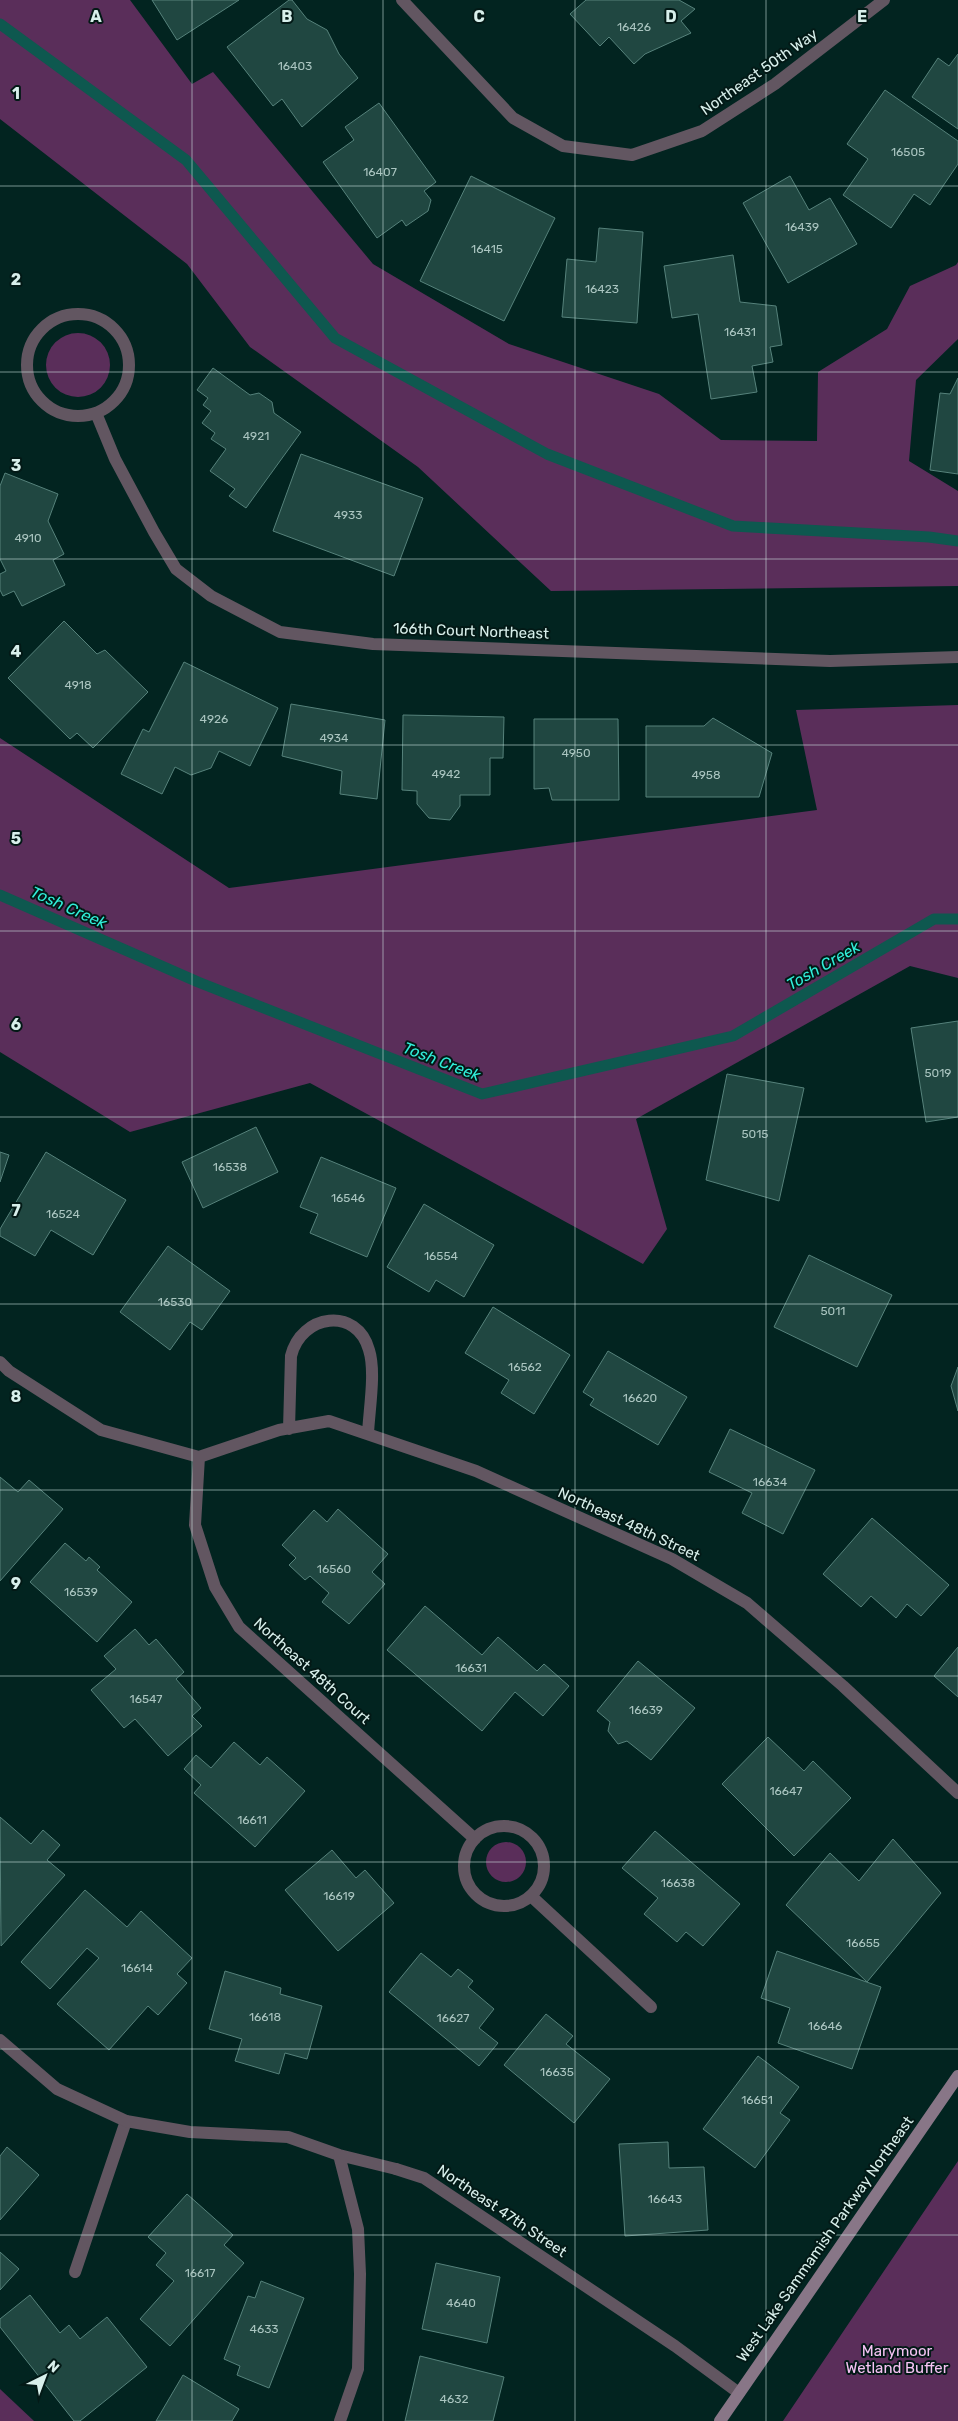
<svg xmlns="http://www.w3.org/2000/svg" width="958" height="2421" font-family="Rubik,sans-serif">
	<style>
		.green { fill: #5a2e5a }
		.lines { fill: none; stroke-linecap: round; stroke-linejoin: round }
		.stream { stroke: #0e584f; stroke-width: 11 }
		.building { fill: #204741; stroke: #56827b }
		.service { stroke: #625661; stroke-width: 12 }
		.pedestrian { stroke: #625661; stroke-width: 12 }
		.minor { stroke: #625661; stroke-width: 12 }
		.secondary { stroke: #887687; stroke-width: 12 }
		.grid { fill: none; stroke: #d8efeb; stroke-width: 1; stroke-opacity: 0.55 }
		.labels { text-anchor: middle; stroke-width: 4; stroke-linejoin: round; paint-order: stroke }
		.number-label { font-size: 12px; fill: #aac5c0 }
		.street-label { font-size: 15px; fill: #d8efeb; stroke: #031916 }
		.park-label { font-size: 15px; fill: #f6c3f4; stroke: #031916 }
		.water-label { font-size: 16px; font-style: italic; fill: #31eed9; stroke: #031916 }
		.grid-label { font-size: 16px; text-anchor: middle; font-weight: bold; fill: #d8efeb; stroke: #031916; stroke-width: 4; stroke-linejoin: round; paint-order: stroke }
	</style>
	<rect width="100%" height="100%" fill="#022420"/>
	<path class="green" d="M0,0H130L192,84L213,72L373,264L509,344L659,394L721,440L817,441L818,372L887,329L910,286L956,265L958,262V339L916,380L909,461L958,491V586L551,591L418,467L250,347L187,264L0,119Z
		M46 365a32 32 0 1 1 64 0a32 32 0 1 1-64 0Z
		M958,705V978L910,966L636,1119L667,1229L643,1264L310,1083L130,1132L0,1052V738L229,888L817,810L796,710Z
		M486 1862a20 20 0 1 1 40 0a20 20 0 1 1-40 0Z
		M958,2161V2421H783Z
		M0,2389L34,2421H0Z"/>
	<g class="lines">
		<path class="stream" d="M0,24L186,160L335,338L547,454L733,526L929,537L958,541
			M0,895L198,982L482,1094L733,1036L934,919H958"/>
	</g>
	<path class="building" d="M152,0H239L177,40Z
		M289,0H292L307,19L327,30L339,54L358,78L302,127L282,99L273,106L227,47Z
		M586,0H679L695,9L681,21L691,33L645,54L634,64L609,37L600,46L570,14Z
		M958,54V129L912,97L938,58L949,66Z
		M885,90L958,141V164L930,205L914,194L891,228L843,195L868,159L847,144Z
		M379,103L436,182L424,191L431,200L428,211L406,226L402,220L377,238L323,162L354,140L345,127Z
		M471,176L555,218L504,321L420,281Z
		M790,176L809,210L830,198L857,244L788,283L743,203Z
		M599,228L643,232L637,323L562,317L567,259L596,262Z
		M733,255L740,302L776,306L782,345L770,347L773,362L752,366L757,392L711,399L698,314L672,318L664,266Z
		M213,368L250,395L259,393L272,402L274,413L301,432L246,508L229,496L235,489L210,471L226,449L211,439L215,433L202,423L211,411L203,405L208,398L197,390Z
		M958,378V474L930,470L940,393L950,394Z
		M301,454L423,498L394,576L273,531Z
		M5,473L58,494L48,521L64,554L53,560L65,585L22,606L14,591L3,596L0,590V574L6,571L0,559V486Z
		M64,621L97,654L105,650L148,692L93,748L77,733L70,739L8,678Z
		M184,662L278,708L250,766L219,751L211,768L191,775L175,767L162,794L121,774L143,729L149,732Z
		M291,704L385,720L377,799L340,794L342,771L282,756Z
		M403,715L504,717L503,758H490V795H460V806L450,820L429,818L417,804V791L402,790Z
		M713,718L772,753L759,797H646V726H704Z
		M534,719H618L619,800H552L549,788L534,789Z
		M958,1021V1117L926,1122L911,1028Z
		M727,1074L804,1088L779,1201L706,1180Z
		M256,1127L278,1172L203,1208L182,1162Z
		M0,1152L9,1155L0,1182Z
		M46,1152L126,1200L93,1255L51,1230L35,1256L0,1236V1229Z
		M321,1157L396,1188L367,1257L310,1233L318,1214L300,1207Z
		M424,1204L494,1245L464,1297L436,1280L429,1292L387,1267Z
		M168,1246L230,1291L202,1330L190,1322L170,1350L120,1312Z
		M809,1255L892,1295L857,1367L774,1327Z
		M493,1307L570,1355L534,1414L501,1393L509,1380L465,1353Z
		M608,1351L687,1397L658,1445L590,1405L594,1399L583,1392Z
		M958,1367V1411L951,1386Z
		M730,1429L815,1470L783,1534L742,1513L752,1493L709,1472Z
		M0,1477L18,1492L29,1480L63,1509L0,1581Z
		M338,1509L388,1554L372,1572L385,1584L349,1624L322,1602L329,1593L310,1576L305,1580L289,1565L296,1558L282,1545L314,1510L327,1522Z
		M872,1518L949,1585L921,1616L907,1604L896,1618L871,1596L861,1607L823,1574Z
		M65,1543L86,1561L89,1557L100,1567L97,1570L132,1602L97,1642L30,1582Z
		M425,1606L482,1655L498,1637L537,1671L544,1664L569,1686L543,1716L515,1692L482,1731L387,1650Z
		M135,1629L149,1645L156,1639L184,1672L176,1679L201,1708L192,1716L202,1726L168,1756L135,1719L124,1728L91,1690L116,1669L104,1656Z
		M958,1647V1697L934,1676Z
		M638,1661L695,1708L651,1760L627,1741L618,1744L608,1731L610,1722L597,1711Z
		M768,1737L804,1771L813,1761L851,1798L794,1856L722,1784Z
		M234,1742L260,1765L267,1757L305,1791L255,1847L194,1793L201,1785L184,1769L196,1755L211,1768Z
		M0,1817L31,1844L43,1830L60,1845L47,1860L65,1875L1,1946Z
		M655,1831L740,1904L703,1946L686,1932L677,1942L644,1914L658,1898L622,1868Z
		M893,1839L941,1893L867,1982L786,1905L830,1853L859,1881Z
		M332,1850L356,1878L365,1870L394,1903L338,1951L285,1890Z
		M85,1890L127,1927L141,1911L192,1958L177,1974L187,1983L158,2015L148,2006L109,2050L57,2004L99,1958L87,1948L50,1989L21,1962Z
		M777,1951L881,1987L852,2069L778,2043L790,2008L761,1998Z
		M421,1953L451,1977L458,1969L473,1981L468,1987L494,2009L479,2028L498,2043L479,2066L389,1992Z
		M225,1971L281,1988L280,1994L322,2006L307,2059L285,2053L279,2074L235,2061L242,2039L209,2029Z
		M546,2014L573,2036L566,2044L610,2079L574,2123L504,2065Z
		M758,2056L799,2087L780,2113L790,2120L755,2168L703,2129Z
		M668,2142L669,2168L704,2167L708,2230L625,2236L619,2144Z
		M7,2147L39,2175L0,2220V2156Z
		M187,2194L233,2235L224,2245L244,2263L170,2346L140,2319L174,2281L156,2265L166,2253L148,2237Z
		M0,2252L19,2269L0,2290Z
		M436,2263L500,2277L487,2343L422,2329Z
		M261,2281L304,2298L269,2388L237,2375L240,2366L224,2359L248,2296L255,2298Z
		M30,2295L60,2333L69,2325L80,2339L107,2317L147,2367L80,2421H74L0,2327V2319Z
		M420,2356L504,2377L493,2421H405Z
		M183,2375L239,2409L232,2421H156Z"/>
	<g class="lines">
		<path class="service" d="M75,2272L126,2121"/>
		<path class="pedestrian" d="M396,2169L424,2178L675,2346L739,2393"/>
		<path class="minor" d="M402,0L513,118L563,146L632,155L702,131L775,84L884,0
			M27 365a51 51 0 1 1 102 0a51 51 0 1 1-102 0Z
			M96,413L115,459L154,532L176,569L211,596L280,632L373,644L830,661L958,657
			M0,1362L9,1371L101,1430L199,1457L279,1430L329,1421L476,1471L672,1559L747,1603L843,1686L958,1793
			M289,1429L291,1356C301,1314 357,1306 369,1350C376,1372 369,1410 368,1434
			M199,1457L195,1525L215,1587L239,1627L475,1839
			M464 1866a40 40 0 1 1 80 0a40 40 0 1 1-80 0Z
			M531,1896L651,2007
			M0,2040L57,2089L126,2121L190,2132L288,2137L339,2155L396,2169
			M339,2155L358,2229L360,2274L358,2369L340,2421"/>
		<path class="secondary" d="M720,2421L958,2076"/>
	</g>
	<path class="grid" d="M192,0V2421M383,0V2421M575,0V2421M766,0V2421M0,186H958M0,372H958M0,559H958M0,745H958M0,931H958M0,1117H958M0,1304H958M0,1490H958M0,1676H958M0,1862H958M0,2049H958M0,2235H958"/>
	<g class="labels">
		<g class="number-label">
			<text x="634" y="31">16426</text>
			<text x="295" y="70">16403</text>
			<text x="908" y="156">16505</text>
			<text x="380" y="176">16407</text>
			<text x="802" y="231">16439</text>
			<text x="487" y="253">16415</text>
			<text x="602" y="293">16423</text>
			<text x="740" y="336">16431</text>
			<text x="256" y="440">4921</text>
			<text x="348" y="519">4933</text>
			<text x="28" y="542">4910</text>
			<text x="78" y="689">4918</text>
			<text x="214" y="723">4926</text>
			<text x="334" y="742">4934</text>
			<text x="576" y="757">4950</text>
			<text x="446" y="778">4942</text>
			<text x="706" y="779">4958</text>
			<text x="938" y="1077">5019</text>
			<text x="755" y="1138">5015</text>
			<text x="230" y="1171">16538</text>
			<text x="348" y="1202">16546</text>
			<text x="63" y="1218">16524</text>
			<text x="441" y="1260">16554</text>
			<text x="175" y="1306">16530</text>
			<text x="833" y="1315">5011</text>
			<text x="525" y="1371">16562</text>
			<text x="640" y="1402">16620</text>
			<text x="770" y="1486">16634</text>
			<text x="334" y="1573">16560</text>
			<text x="81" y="1596">16539</text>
			<text x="471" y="1672">16631</text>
			<text x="146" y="1703">16547</text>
			<text x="646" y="1714">16639</text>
			<text x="786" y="1795">16647</text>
			<text x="252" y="1824">16611</text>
			<text x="678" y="1887">16638</text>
			<text x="339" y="1900">16619</text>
			<text x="863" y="1947">16655</text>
			<text x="137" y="1972">16614</text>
			<text x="265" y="2021">16618</text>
			<text x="453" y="2022">16627</text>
			<text x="825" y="2030">16646</text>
			<text x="557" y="2076">16635</text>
			<text x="757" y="2104">16651</text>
			<text x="665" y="2203">16643</text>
			<text x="200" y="2277">16617</text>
			<text x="461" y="2307">4640</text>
			<text x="264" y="2333">4633</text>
			<text x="454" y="2403">4632</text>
		</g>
		<g class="street-label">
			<text transform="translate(759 72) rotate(-35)" y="5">Northeast 50th Way</text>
			<text transform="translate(471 631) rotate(2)" y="5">166th Court Northeast</text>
			<text transform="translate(629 1524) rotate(25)" y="5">Northeast 48th Street</text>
			<text transform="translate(312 1671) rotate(42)" y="5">Northeast 48th Court</text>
			<text transform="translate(502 2211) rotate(34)" y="5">Northeast 47th Street</text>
			<text transform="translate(825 2239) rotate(-55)" y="5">West Lake Sammamish Parkway Northeast</text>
		</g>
		<g class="park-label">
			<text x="897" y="2356">Marymoor<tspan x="897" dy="17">Wetland Buffer</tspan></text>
		</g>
		<g class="water-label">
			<text transform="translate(69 907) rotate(24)" y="6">Tosh Creek</text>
			<text transform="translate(823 965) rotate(-30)" y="6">Tosh Creek</text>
			<text transform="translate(442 1061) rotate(21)" y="6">Tosh Creek</text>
		</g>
	</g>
	<g class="grid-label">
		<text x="96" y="22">A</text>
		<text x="287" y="22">B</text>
		<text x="479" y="22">C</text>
		<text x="671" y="22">D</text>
		<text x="862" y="22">E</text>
		<text x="16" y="99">1</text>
		<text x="16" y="285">2</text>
		<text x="16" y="471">3</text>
		<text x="16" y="657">4</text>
		<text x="16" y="844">5</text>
		<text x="16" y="1030">6</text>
		<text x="16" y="1216">7</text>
		<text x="16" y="1402">8</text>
		<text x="16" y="1589">9</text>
	</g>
	<g transform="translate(45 2376) rotate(42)" stroke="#031916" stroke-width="4" paint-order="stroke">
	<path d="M0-4L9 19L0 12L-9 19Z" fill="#d8efeb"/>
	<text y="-8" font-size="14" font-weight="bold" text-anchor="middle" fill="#d8efeb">N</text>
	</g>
</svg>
